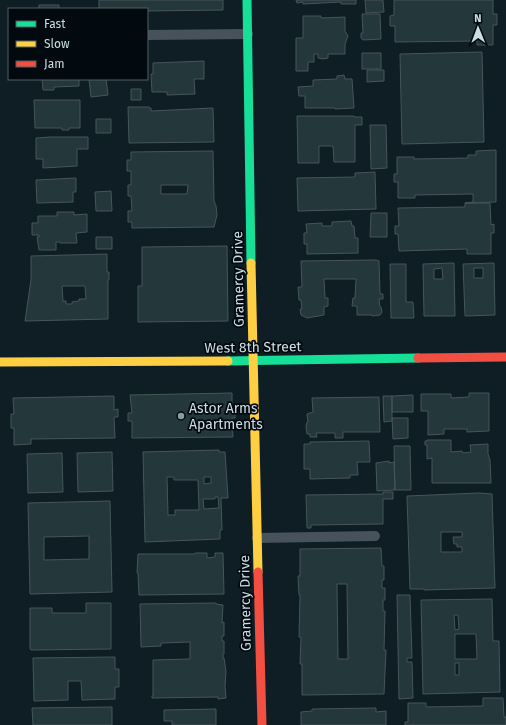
<svg xmlns="http://www.w3.org/2000/svg" width="506" height="725" font-family="'Fira Sans',sans-serif">
	<style>
		.building { fill: #24373b; stroke: #475559; fill-rule: evenodd }
		.lines { fill: none; stroke-linecap: round; stroke-linejoin: round }
		.lane { stroke: #47525c; stroke-width: 10 }
		.fast { stroke: #16e098; stroke-width: 9 }
		.slow { stroke: #ffcf43; stroke-width: 9 }
		.jam { stroke: #f24e42; stroke-width: 9 }
		.poi-dot { fill: #8a9aa1; stroke: #020a0f; stroke-width: 1.5 }
		.labels { text-anchor: middle; stroke-width: 3.5; stroke-linejoin: round; paint-order: stroke }
		.street-label { font-size: 14px; fill: #ccdde5; stroke: #020a0f }
		.poi-label { font-size: 14px; fill: #ccdde5; stroke: #020a0f; text-anchor: start }
	</style>
	<rect width="100%" height="100%" fill="#0e1e24"/>
	<path class="building" d="M99,0H223V10L147,11V9H99Z
		M296,0H356V4H341V2L303,4V2L297,3Z
		M365,0H383L384,12L366,13Z
		M394,0H493V14H497V25H493V45H477V41L395,42V26H390V16L394,15Z
		M39,5H59V9H39Z
		M362,14H380L381,39L363,40L361,38V33H363Z
		M303,16H321V18L345,17V31L348,36L345,44V54H328V58L323,59L318,58V54H314V62H308V71H296V38H303Z
		M482,52L484,142L402,144L400,54Z
		M362,53H381V69H362Z
		M204,61V79H194L195,94L167,95V92H152L151,74H153V63Z
		M367,70H384V81L367,82Z
		M344,75L345,79H352L354,108L335,109V108H305V96H299L298,87L313,86V80L337,79V76Z
		M42,79H82H79V86L54,87V90H43Z
		M89,79H106L108,95L91,97Z
		M131,89H141V100H131Z
		M34,100H80V128H69V130H62V128H35Z
		M128,107H149V108H151V111L213,108L214,142L129,143Z
		M297,116H354V117H362V125H355V162H334L333,146H319V163H298Z
		M96,119H111V133H96Z
		M370,125H386L387,168L371,169Z
		M50,137H88V149H77V166L43,168V159H36V138Z
		M496,150V202L465,203L473,202V194L415,195V198H398V182H394V174H397V157H414V159L468,158V155H476V151Z
		M213,151L214,201L216,206L217,215L214,227L132,228V222H128V211H132L131,196H128V185H131V171H127V160H131V152ZM161,185H188L187,194H161Z
		M375,172L376,209L298,211L297,178L355,177V173Z
		M76,178V192H73V202L37,203L36,180Z
		M111,191L112,211H96L95,192Z
		M465,203H490L491,225L494,224V233H491V254H467V249L399,251L398,234H395V226H399L398,208L465,207Z
		M57,212H74V215L87,214V232L76,233L77,243H60V242H56V250H39L37,237H39V235H32V223H38V216H57Z
		M371,213H387V237H370Z
		M351,221L352,226H354L355,238H358V253L307,254V244H304V233H307L306,224L322,223V226H332V222Z
		M96,237H112V249H96Z
		M227,246L228,321L138,322V286H142V247Z
		M107,254V272H109V280H108V319L25,321L31,280V256ZM62,286H85L86,299H79V301L72,302V304H66V301H63Z
		M376,260L379,261L380,294H383V299H379L380,307H381L382,312L380,315L372,316V315H357V306H352L353,298H355L356,279H324L325,298H328V306L324,307V315L307,318L301,315L300,309H302L301,300H299L298,287H302L301,261Z
		M454,263L455,316H424L423,264ZM442,268L443,279H434V269Z
		M494,263L495,315L465,316L463,264ZM474,268H483V278H474Z
		M390,264H406V302H413L414,318H391Z
		M232,393V410H235V418H232L233,437L132,438V421H128V413H132L130,395Z
		M469,393H489V431L467,432V429H444V434L428,435V411H421V394H451V398L469,397Z
		M413,395V412H392V396Z
		M114,396V410L118,409V417H114L115,438L31,439V444L14,445V428H11V414H14L13,398Z
		M383,396H392V421L384,422Z
		M379,397L380,432H343V438H335V433H316L317,437H310V434H307L306,426L307,422H308L307,414L313,412L312,398Z
		M392,418H408V438L393,439Z
		M427,440H451V452L462,451L463,453L471,452L470,445L488,444V454L490,460L491,483H432V458L427,459V445H425V441H427Z
		M369,441L370,462H357L358,475H350V478L310,479V469H304V444H310V442Z
		M394,446H410L411,490H395Z
		M219,450V452H225L228,498H221L222,530H220V539L145,542L143,452ZM167,477H174V480H198L199,510H175V515H168ZM204,477H211V483L204,484ZM215,497H218L219,508L204,509L203,499H215Z
		M112,452L113,491L78,492L77,453Z
		M62,453L63,492L28,493L27,454Z
		M389,461V463L394,462L395,490L377,491L376,463Z
		M383,492H393V499H383V524L311,525V528H307L306,495L383,494Z
		M479,493L492,494L495,588L424,590V589H410L407,496ZM441,532H462V537H453L454,544H457V547H462V552H441Z
		M110,501L112,592L30,594L28,503ZM89,536V559L44,560V537Z
		M381,548L382,566H384V580H382V588H385V600H383V611H385L384,650H386L384,694L302,695V664H300L301,637H299L300,595H299L298,576H300V549ZM337,584H347L348,659H338Z
		M195,553H207V558L215,557V553H223L224,594L139,595L138,573H137L138,554H195Z
		M397,595H410L412,658H407V662H412L413,698L399,699Z
		M492,599L493,641H499L500,692L423,694L421,600ZM454,615H458L459,629L455,630ZM455,634H476L477,659H455ZM455,663H459V675H455Z
		M86,603H111V649L31,650L30,649V608H52V613H86Z
		M216,603V604L223,605L222,623L224,622V636H222V641H224V654H223V658H224L226,672L225,686L226,698L218,699V697L152,698V696H153V660L190,659V642L161,643V646L141,647L140,604Z
		M115,657V669H119V687H115V699L82,700L81,681H68V700L34,701L33,658Z
		M483,698H503L504,717H506V725H405V722H408V703H426V707L483,706Z
		M112,707V725H33L32,708Z
		M376,708V712L386,711V725H301V712L312,711V709Z
		M216,709V725H172V721H164V710Z"/>
	<g class="lines">
		<path class="lane" d="M147,35L248,34
			M257,538L375,536"/>
		<path class="fast" d="M247,0L251,263
			M228,361L418,358"/>
		<path class="slow" d="M251,263L258,572
			M0,362L228,361"/>
		<path class="jam" d="M418,358L506,357
			M258,572L262,725"/>
	</g>
	<circle class="poi-dot" cx="181" cy="416" r="4"/>
	<g class="labels">
		<g class="street-label">
			<text transform="translate(238 279) rotate(-91)" y="5">Gramercy Drive</text>
			<text transform="translate(253 347) rotate(-1)" y="5">West 8th Street</text>
			<text transform="translate(245 603) rotate(-91)" y="5">Gramercy Drive</text>
		</g>
		<g class="poi-label">
			<text x="189" y="413">Astor Arms<tspan x="189" dy="16">Apartments</tspan></text>
		</g>
	</g>
	<rect x="8" y="8" width="140" height="72" fill="#020a0f" stroke="#535e65"/>
	<rect x="16" y="21" width="20" height="6" fill="#16e098" stroke="#535e65"/>
	<text x="44" y="28" font-size="12" fill="#ccdde5">Fast</text>
	<rect x="16" y="41" width="20" height="6" fill="#ffcf43" stroke="#535e65"/>
	<text x="44" y="48" font-size="12" fill="#ccdde5">Slow</text>
	<rect x="16" y="61" width="20" height="6" fill="#f24e42" stroke="#535e65"/>
	<text x="44" y="68" font-size="12" fill="#ccdde5">Jam</text>
	<g transform="translate(478 28) rotate(359)" stroke="#020a0f" stroke-width="3" paint-order="stroke">
	<path d="M0-3L7 15L0 10L-7 15Z" fill="#ccdde5"/>
	<text y="-6" font-size="11" font-weight="bold" text-anchor="middle" fill="#ccdde5">N</text>
	</g>
</svg>
